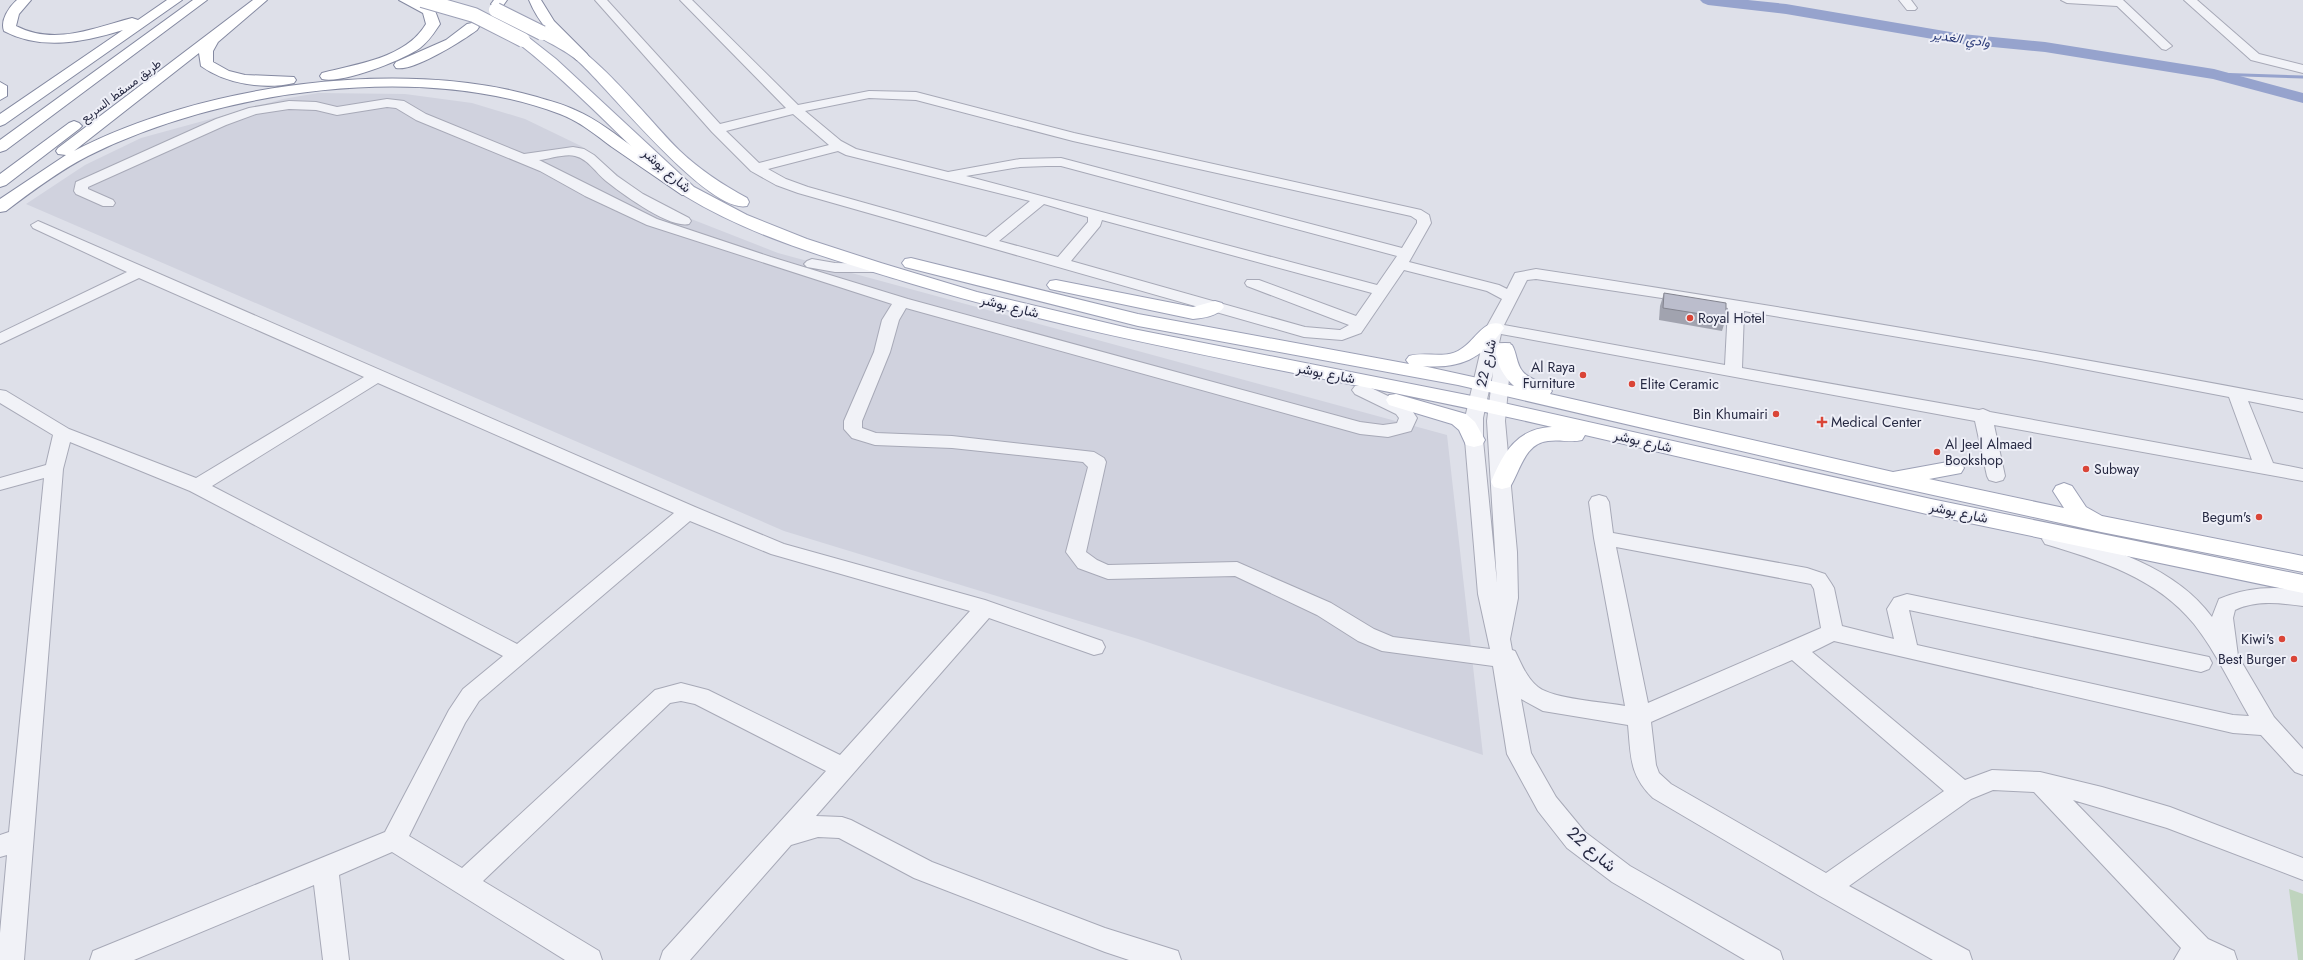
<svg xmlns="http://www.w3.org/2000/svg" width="2303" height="960" font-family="Jost,Vazirmatn,sans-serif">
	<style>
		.built { fill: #d0d2de }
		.green { fill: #bfd4be }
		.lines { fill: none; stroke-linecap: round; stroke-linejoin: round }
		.stream { stroke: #96a3cd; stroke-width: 3 }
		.river { fill: #96a3cd; fill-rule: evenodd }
		.minor-casing { stroke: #a7a9b7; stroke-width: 2 }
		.major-casing { stroke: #9ca0b6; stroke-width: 2 }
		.highway-casing { stroke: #8489a1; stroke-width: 2 }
		.minor { fill: #f1f2f7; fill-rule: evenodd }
		.major { fill: #fff; fill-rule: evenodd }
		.highway { fill: #fff; fill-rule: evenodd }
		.major-bridge-casing { stroke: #9ca0b6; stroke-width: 16; stroke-linecap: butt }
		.major-bridge { stroke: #fff; stroke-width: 14 }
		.wall { fill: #a1a3af }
		.building { fill: #bbbdcc; stroke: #83848f }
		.poi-dot { fill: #da4537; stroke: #eeeff7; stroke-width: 1.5 }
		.labels { text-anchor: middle; stroke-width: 4; stroke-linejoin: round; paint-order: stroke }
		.far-street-label { font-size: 12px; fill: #262942; stroke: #eeeff7 }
		.far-water-label { font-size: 13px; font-style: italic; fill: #2c3c79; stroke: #eeeff7 }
		.street-label { font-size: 14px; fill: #262942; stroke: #eeeff7 }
		.poi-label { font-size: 14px; fill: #262942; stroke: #eeeff7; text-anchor: start }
		.near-street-label { font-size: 17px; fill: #262942; stroke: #eeeff7 }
	</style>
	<rect width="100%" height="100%" fill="#dee0e9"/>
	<path class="built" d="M318,93L405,94L472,103L525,119L581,146L658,206L778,253L1447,435L1483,755L1138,639L784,531L26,204L85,165L141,138L283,99Z"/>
	<path class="green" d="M2289,889L2303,894V960H2298Z"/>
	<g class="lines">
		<path class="stream" d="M2214,74L2303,77"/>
		<path class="river" d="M1700,0H1748L1786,4L1962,34L2045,42L2214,69L2303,93V103L2213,79L2045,52L1962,44L1786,14L1708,5L1703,3Z"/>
		<defs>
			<path id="minor" d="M595,0H607L720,124L786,108L680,0H692L798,105L869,91L916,92L1074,133L1421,210L1429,215L1431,223L1409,262L1499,285L1507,289L1515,273L1536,269C1793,308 2048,352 2303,400V412L2248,401L2273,463L2303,469V481L1994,425L2005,476L2003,480L1996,482L1989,480L1987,476L1975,421L1501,334L1499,343H1510L1512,347L1505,421L1517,552L1518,598L1510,639L1512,650L1515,651C1521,663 1527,679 1538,687C1553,699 1604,702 1625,706L1594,538L1589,502L1592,497L1599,495L1606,497L1609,502L1613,533L1807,568L1825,574L1831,583L1834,588L1842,626L1894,639L1887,609L1894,598L1907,594L2209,657L2212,663L2209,669L2201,672L1909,610L1917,645L2233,715L2249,716C2231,685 2216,652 2194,624C2157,578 2099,560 2045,544L2042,539L2045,534L2052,532C2109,547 2175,567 2212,617L2219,599C2247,587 2273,586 2303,590V606C2280,603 2257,600 2235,610L2233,618L2238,656L2274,717L2303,749V775L2295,772L2261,735L2233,733L1834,641L1812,652L1965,780L1992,770L2040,772L2102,787L2170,807L2303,858V880L2167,828L2073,800L2208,939L2234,951L2237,960H2174L2181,948L2034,792L1993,790L1971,799L1849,886L1969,951L1972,960H1933L1818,895L1653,798C1629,775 1631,756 1628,725L1543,711L1521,699L1531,753L1556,797L1585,832L1630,866L1780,951L1783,960H1745L1612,882L1567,848L1538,811L1507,754L1493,666L1382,651L1358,641L1317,615L1235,576L1108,579L1078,568L1066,552L1088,467L1083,462L952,448L875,445L852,438L844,429V421L874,352L882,320L892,304L647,225L585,196L540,171L416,120L396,108L387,107L337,115L316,110L289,109L256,114L226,125L88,187V189L113,200L115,203L113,206H103L76,194L74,191L76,182L216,119L249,108L289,101L316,102L337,107L387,99L404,101L426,114L524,154L573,147L584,149L594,155L617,176L643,194L689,218L691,221L689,224C670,229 621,193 606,181C596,173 588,159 575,156C566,153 549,159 539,160L657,219L771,257L908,299L1360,422L1383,425L1397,423L1399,418L1396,414L1355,394L1352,390L1355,386H1367L1409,406L1417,418L1411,431L1388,437L1360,434L906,308L899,320L890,352L862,421V428L876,433L952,436L1094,452L1104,458L1106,462L1086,552L1097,560L1108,565L1237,562L1331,603L1374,629L1393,637L1490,649L1478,594L1465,440V418L1486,328L1502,299L1487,291L1404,270L1361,333L1342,340L1304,337L798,193L776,185L751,171L712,132ZM869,98L916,100L1073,141L1411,216L1417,220V223L1402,248L1061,158L1020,159L948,172L856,149L841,141L805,111ZM793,114L829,145L759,163L726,131ZM838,151L846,155L1030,201L986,237L808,187L786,179L768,169ZM1047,166H1061L1397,256L1377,285L966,176L1020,167ZM1044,204L1088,217V222L1058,257L999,241ZM1102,220L1372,293L1356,316L1259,280H1247L1245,283L1247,286L1349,325L1340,330L1305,327L1071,261L1100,226ZM1536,279L1728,308L1725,365L1504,325L1527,280ZM1744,311L2041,361L2229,397L2252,460L1990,412L1983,409L1979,410L1742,368ZM1493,372L1487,421L1497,583L1483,440V418ZM1616,547L1811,584L1814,589L1821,628L1648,703ZM1792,660L1944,791L1826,873L1671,784L1659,773L1656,765L1651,722Z
				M1899,0H1911L1917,8L1915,10H1907Z
				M2061,0H2123L2172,46L2166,50L2162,49L2117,6L2067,3Z
				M2184,0H2197L2259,54L2303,65V73L2251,60Z
				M38,221L695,507L784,544L985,600L1102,641L1105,647L1102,653L1094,655L989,618L816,816L842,817L851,820L932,862L1105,928L1178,951L1181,960H1129L1105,952L914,878L839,838L818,837L791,845L690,960H660L663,951L826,771L695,704L681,701L670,703L483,881L599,951L602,960H565L392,852L339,875L349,960H323L314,885L134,960H90L93,951L385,832L449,710L463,689L503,656L190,491L70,442L63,469L24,960H0V933L7,855L0,857V835L9,832L44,478L0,490V478L46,465L53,435L0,403V390L6,391L69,429L196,478L364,377L139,278L0,344V333L127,272L33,228L31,225ZM378,383L674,513L517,644L212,486ZM690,521L771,554L970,611L840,755L708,690L681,683L655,690L462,868L409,836L465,723L479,701Z
				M812,259L835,263L880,264L883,267L880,270L875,272H835L807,267L804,264L807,261Z"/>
			<path id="major" d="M542,29C590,41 644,116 680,151C700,170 723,185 747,198L749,202L747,206C709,215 608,88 579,62C567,51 551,44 537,36L535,33L537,30Z
				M523,36L528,37L556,59L694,187L747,215L807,239L881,263L977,292L1128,328L1477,397L1931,499L2303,575V593L1931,515L1585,435L1582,440C1571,443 1560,439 1548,441C1525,443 1520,471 1510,487L1502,489L1494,487L1491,482C1503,453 1517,428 1552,427C1337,377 1117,346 906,282C831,259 752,237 685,196C667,185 651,165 635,150C597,113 560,76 518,43L516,40L518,37Z
				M911,258L1138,314L1409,364L1406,360L1409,356C1427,351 1445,360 1461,349C1475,341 1483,319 1501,324L1504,328C1482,359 1460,369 1423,366L1514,386C1503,376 1497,364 1495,349L1498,345L1505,343L1512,345C1517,353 1516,364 1523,372C1531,381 1546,382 1552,391L1550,394L1893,472L1953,461L1961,463L1964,468L1961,473L1929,479L2064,508L2053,491L2056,486L2064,483L2072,486L2086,507L2102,516L2303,556V572L2101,532L1888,485L1458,385L1138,326L905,267L902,263L905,259Z
				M1056,280L1193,307L1215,301L1222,303L1224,307C1218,316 1204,318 1193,319L1050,289L1047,285L1050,281Z
				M1396,394L1466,414L1475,422L1485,440L1482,445L1474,447L1466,445L1459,430L1452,424L1389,405L1386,400L1389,395Z"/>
			<path id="highway" d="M17,0H31L19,14L16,26C55,46 93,28 132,18L138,20L167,0H182L5,124L0,126V114L123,30C84,42 42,51 4,31C0,20 9,7 17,0Z
				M193,0H207L6,150L0,152V140Z
				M253,0H267L218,42L213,51V62L229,71L245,75L294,77L296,80L294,83C264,90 226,84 201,66L199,53L74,151C200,85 400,57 537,97C550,101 563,104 575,110C597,119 617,136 636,149C651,159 688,179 696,191L694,195H682C659,179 635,163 612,147C596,135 579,121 560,114C420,61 220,90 88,156C59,171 32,191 6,211L0,212V199L66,155L58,154L56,151L58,148Z
				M399,0H416L434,8L440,24C434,33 429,41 420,48C403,60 343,84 322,79L320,76L322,73C357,64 406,58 426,24L423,13Z
				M494,0H507L502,7L497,8L491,4Z
				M529,0H541L554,21L587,54L589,57L587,60H577C558,42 539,25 529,0Z
				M472,23L477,24L479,27L477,30C462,41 413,72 396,68L394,65L396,62L446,40L467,24Z
				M0,82L7,86V96L0,100Z
				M74,121L79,123L82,126L79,129L6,185L0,187V174L69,123Z"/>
		</defs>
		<use href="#minor" class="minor-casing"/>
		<use href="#major" class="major-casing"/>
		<use href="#highway" class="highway-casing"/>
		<use href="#minor" class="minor"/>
		<use href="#major" class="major"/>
		<use href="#highway" class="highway"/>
		<defs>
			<path id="major-bridge" d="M422,0L474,15L523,40
				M496,10L542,33"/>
		</defs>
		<use href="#major-bridge" class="major-bridge-casing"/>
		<use href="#major-bridge" class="major-bridge"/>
	</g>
	<path class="wall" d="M1664,293L1726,318L1722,331L1659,320L1660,306Z"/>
	<path class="building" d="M1664,293L1726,303V318L1663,308Z"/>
	<g class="poi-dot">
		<circle cx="1690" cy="318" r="4"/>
		<circle cx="1583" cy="375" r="4"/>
		<circle cx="1632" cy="384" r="4"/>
		<circle cx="1776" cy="414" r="4"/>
		<path d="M1820 416h4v4h4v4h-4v4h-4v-4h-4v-4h4z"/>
		<circle cx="1937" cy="452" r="4"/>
		<circle cx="2086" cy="469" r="4"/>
		<circle cx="2259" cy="517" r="4"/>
		<circle cx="2282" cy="639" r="4"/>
		<circle cx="2294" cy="659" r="4"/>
	</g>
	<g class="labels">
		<g class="far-street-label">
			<text transform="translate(121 91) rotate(-37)" y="4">طريق مسقط السريع</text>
		</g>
		<g class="far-water-label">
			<text transform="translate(1961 38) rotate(8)" y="5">وادي الغدير</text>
		</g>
		<g class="street-label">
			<text transform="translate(667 170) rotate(41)" y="5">شارع بوشر</text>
			<text transform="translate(1010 306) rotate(14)" y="5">شارع بوشر</text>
			<text transform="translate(1486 363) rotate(-77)" y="5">شارع 22</text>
			<text transform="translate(1326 373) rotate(11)" y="5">شارع بوشر</text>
			<text transform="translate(1643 441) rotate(13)" y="5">شارع بوشر</text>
			<text transform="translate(1959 512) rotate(12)" y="5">شارع بوشر</text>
		</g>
		<g class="poi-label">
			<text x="1698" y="323">Royal Hotel</text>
			<text x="1575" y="372" text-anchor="end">Al Raya<tspan x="1575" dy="16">Furniture</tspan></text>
			<text x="1640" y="389">Elite Ceramic</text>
			<text x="1768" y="419" text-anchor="end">Bin Khumairi</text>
			<text x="1831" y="427">Medical Center</text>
			<text x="1945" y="449">Al Jeel Almaed<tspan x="1945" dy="16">Bookshop</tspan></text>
			<text x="2094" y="474">Subway</text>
			<text x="2251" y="522" text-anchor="end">Begum's</text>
			<text x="2274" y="644" text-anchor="end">Kiwi's</text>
			<text x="2286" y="664" text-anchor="end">Best Burger</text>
		</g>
		<g class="near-street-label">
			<text transform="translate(1592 849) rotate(41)" y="6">شارع 22</text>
		</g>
	</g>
</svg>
